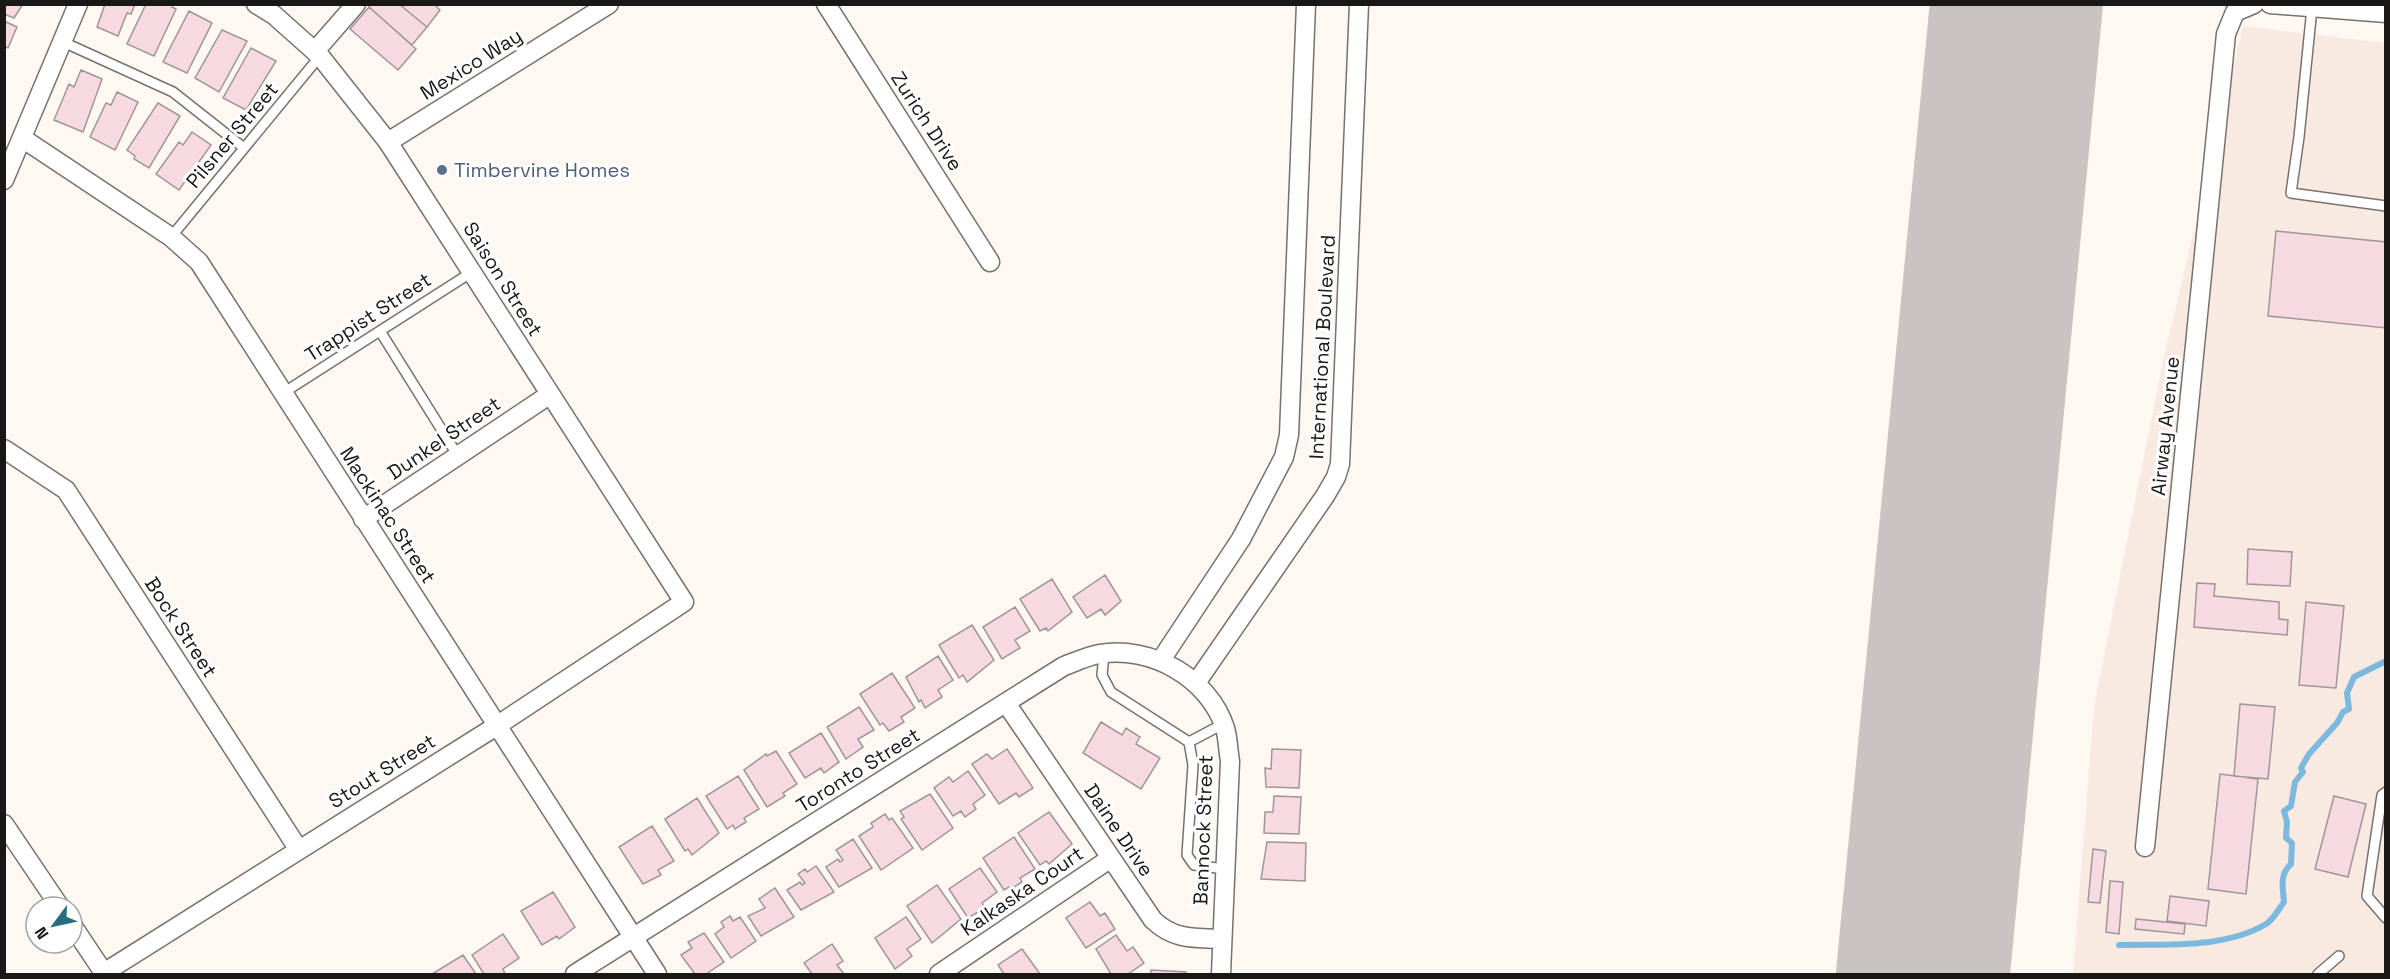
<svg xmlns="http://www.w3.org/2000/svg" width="2390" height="979" font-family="'Space Grotesk',sans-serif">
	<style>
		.built { fill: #f9eae1 }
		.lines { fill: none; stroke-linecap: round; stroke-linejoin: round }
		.stream { stroke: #7db8df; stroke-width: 6 }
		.taxiway { stroke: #cac4c0; stroke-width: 52 }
		.runway { stroke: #cac4c0; stroke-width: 132 }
		.building { fill: #f6d9e1; stroke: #9e9698; stroke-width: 1.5 }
		.service-casing { stroke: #78726d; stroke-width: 12 }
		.minor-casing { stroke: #78726d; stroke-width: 21 }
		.service { stroke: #fff; stroke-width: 9 }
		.minor { stroke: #fff; stroke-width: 18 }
		.service-dot { fill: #5c6f8a; stroke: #fff; stroke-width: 2 }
		.labels { text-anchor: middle; stroke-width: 6; stroke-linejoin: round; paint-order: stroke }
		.street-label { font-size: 20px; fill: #1a1816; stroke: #fff }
		.service-label { font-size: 20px; fill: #4e5e75; stroke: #fff; text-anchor: start }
	</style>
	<rect width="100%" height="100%" fill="#fef7f2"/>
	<path class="built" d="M2243,26L2385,43V974H2073L2094,706L2165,352Z"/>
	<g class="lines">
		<path class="stream" d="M2119,945C2166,944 2224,949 2266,924C2274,919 2278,910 2284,902C2283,888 2279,875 2291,864L2292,843L2286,838L2287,822L2284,811L2291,806L2295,782L2303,772L2301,768L2309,754L2337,723L2343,712L2349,709L2347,693L2354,677L2386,661"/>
		<path class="taxiway" d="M1984,974L2077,4"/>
		<path class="runway" d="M1902,974L1996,4"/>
	</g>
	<path class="building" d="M4,4H23L14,18L4,14Z
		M105,4H135L131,14L127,13L118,36L97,27Z
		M146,4H173L172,7L176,9L154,56L127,44Z
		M371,4H399L427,27L412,45L369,7Z
		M399,4H434L440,10L427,27Z
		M369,7L416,49L398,70L350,29Z
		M189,11L212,23L187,73L163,62Z
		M4,21L17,27L8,48L4,46Z
		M222,30L247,41L219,92L195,78Z
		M251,48L276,61L246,110L223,98Z
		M81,70L102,79L83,132L54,120L69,84L74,87Z
		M117,92L138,102L115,150L90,137L106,103L111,105Z
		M158,103L180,116L149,168L134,159L135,156L127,150Z
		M192,132L211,145L179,190L156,174L179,142L183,145Z
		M2276,231L2386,242V328L2268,316Z
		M2248,549L2292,552L2290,586L2247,584Z
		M1105,575L1121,601L1105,615L1101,609L1087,618L1073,597Z
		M1052,579L1072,612L1048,631L1046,628L1040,631L1020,599Z
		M2197,583L2215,584L2214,596L2279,602V619L2288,620L2287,635L2194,627Z
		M2306,602L2344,606L2336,688L2299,685Z
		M1015,607L1030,631L1015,640L1020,648L1002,659L983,627Z
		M972,625L994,660L967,682L963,675L959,678L939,645Z
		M938,656L953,680L938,690L942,697L925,708L921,700L919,702L906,677Z
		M892,673L915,708L901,717L904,722L889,731L883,723L880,725L860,694Z
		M2240,704L2275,707L2268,779L2234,776Z
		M859,707L874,730L858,739L863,747L846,759L827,727Z
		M1101,722L1122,735L1126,728L1140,737L1136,744L1160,758L1141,789L1083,753Z
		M821,733L839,762L824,773L821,768L805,778L789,753Z
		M1007,749L1033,788L1019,797L1016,793L999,804L972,764L987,754L992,759Z
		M1272,749L1301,750L1299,788L1266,787L1265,768L1271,769Z
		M776,751L797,784L783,793L785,796L767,807L744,770L766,754L767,756Z
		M968,771L985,795L973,804L976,809L965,817L961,811L953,816L934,788L949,777L953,782Z
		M2220,774L2258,779L2246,894L2208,889Z
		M738,776L759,809L744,818L746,822L735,829L733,825L727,829L706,796Z
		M930,794L953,828L922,850L901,819L904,817L900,811Z
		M1274,796L1301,797L1299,834L1264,833L1265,812H1273Z
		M2334,796L2366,804L2348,877L2315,869Z
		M697,798L719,833L692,855L688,849L685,851L665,819Z
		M1049,812L1072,844L1049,864L1046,861L1040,865L1018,833Z
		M885,814L889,820L892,818L913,848L881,870L859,836L873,827L871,823Z
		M652,826L674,861L658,870L661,875L643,884L619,847Z
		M1014,837L1035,869L1020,878L1022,882L1011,889L1009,887L1004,890L983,858Z
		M853,839L872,868L839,887L826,867L838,859L840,862L843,860L836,850Z
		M1267,842L1306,843L1305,881L1261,879Z
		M2093,849L2106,851L2100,903L2088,902Z
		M816,866L834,892L801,910L787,890L800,882L802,885L805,883L798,874L805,869L807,872Z
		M980,868L997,892L982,903L985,908L968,918L949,889Z
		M2110,881L2123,882L2119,934L2106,932Z
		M937,885L961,919L932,943L907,906Z
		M775,888L794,917L761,936L748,916L765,908L759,899Z
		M553,892L575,927L559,939L557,936L542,945L521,911Z
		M2170,896L2209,901L2206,926L2167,921Z
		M1090,902L1100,916L1105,913L1115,929L1086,948L1066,918Z
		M730,916L733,921L740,917L756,941L731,958L715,934L724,927L721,922Z
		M906,917L921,939L907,949L912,956L895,969L875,938Z
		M2136,919L2185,924L2184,934L2135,929Z
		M704,933L724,962L706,974H695L681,955L692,948L688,942Z
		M503,934L519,958L503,969L505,974H484L472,955Z
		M1116,935L1127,951L1133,947L1144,963L1128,974H1111L1096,949Z
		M832,944L843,961L837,965L844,974H812L804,963Z
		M1022,949L1040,974H1004L998,965Z
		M463,955L476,974H432Z
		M1151,970L1186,972L1185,974H1151Z"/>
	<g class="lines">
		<defs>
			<path id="service" d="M2312,8L2299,137L2291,193L2386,206
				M61,41L173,92L244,148
				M171,237L320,56
				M380,331L458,456
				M283,393L472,272
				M1104,654L1102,675L1111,692L1189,742L1193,765L1187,855L1194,865L1225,869
				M1189,742L1223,724
				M2386,792L2382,795L2367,896L2386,918
				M2318,974L2339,956"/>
			<path id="minor" d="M826,4L990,262
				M2270,4L2386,13
				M315,51L356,4
				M22,138L171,237L199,262L657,974
				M388,142L609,4
				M4,180L78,4
				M4,449L66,490L299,850
				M363,519L549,395
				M1161,660L1241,539L1284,457L1289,435L1306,4
				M1196,683L1325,496L1336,477L1340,464L1359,4
				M1006,703L1153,920C1174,940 1194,938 1222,939
				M4,824L60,907
				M2145,847L2226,34L2235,12L2254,4
				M72,925L104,973
				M102,974L498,725L684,602L388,142L320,56L274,15L256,4
				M575,974L1064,666C1075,662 1088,656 1099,654C1151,645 1209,678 1225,728C1228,738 1228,750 1230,761L1221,974
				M939,974L1111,858"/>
		</defs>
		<use href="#service" class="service-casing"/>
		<use href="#minor" class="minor-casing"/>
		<use href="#service" class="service"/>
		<use href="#minor" class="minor"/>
	</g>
	<circle class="service-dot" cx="442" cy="170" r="6"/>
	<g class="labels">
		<g class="street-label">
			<text transform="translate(471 64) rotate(-32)" y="7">Mexico Way</text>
			<text transform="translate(927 121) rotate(57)" y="7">Zurich Drive</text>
			<text transform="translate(232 135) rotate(-50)" y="7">Pilsner Street</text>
			<text transform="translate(503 279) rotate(58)" y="7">Saison Street</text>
			<text transform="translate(368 317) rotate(-33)" y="7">Trappist Street</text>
			<text transform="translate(1322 347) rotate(-87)" y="7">International Boulevard</text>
			<text transform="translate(2165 426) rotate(-84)" y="7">Airway Avenue</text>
			<text transform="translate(444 438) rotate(-34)" y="7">Dunkel Street</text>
			<text transform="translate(388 515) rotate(57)" y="7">Mackinac Street</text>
			<text transform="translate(181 627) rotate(57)" y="7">Bock Street</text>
			<text transform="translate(858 770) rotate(-32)" y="7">Toronto Street</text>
			<text transform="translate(382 771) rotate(-32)" y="7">Stout Street</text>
			<text transform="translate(1119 830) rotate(56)" y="7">Daine Drive</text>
			<text transform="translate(1203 830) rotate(-88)" y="7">Bannock Street</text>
			<text transform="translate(1022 891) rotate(-34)" y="7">Kalkaska Court</text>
		</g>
		<g class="service-label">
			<text x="454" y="177">Timbervine Homes</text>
		</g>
	</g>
	<rect width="2390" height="979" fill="none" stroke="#1a1816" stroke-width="12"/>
	<g transform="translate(54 925) rotate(237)"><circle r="28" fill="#ffffff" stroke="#a3a3a2" stroke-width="1.5"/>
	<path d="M0-4.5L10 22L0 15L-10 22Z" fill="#286d7c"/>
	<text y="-9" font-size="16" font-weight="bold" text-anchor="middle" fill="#1a1816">N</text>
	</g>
</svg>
